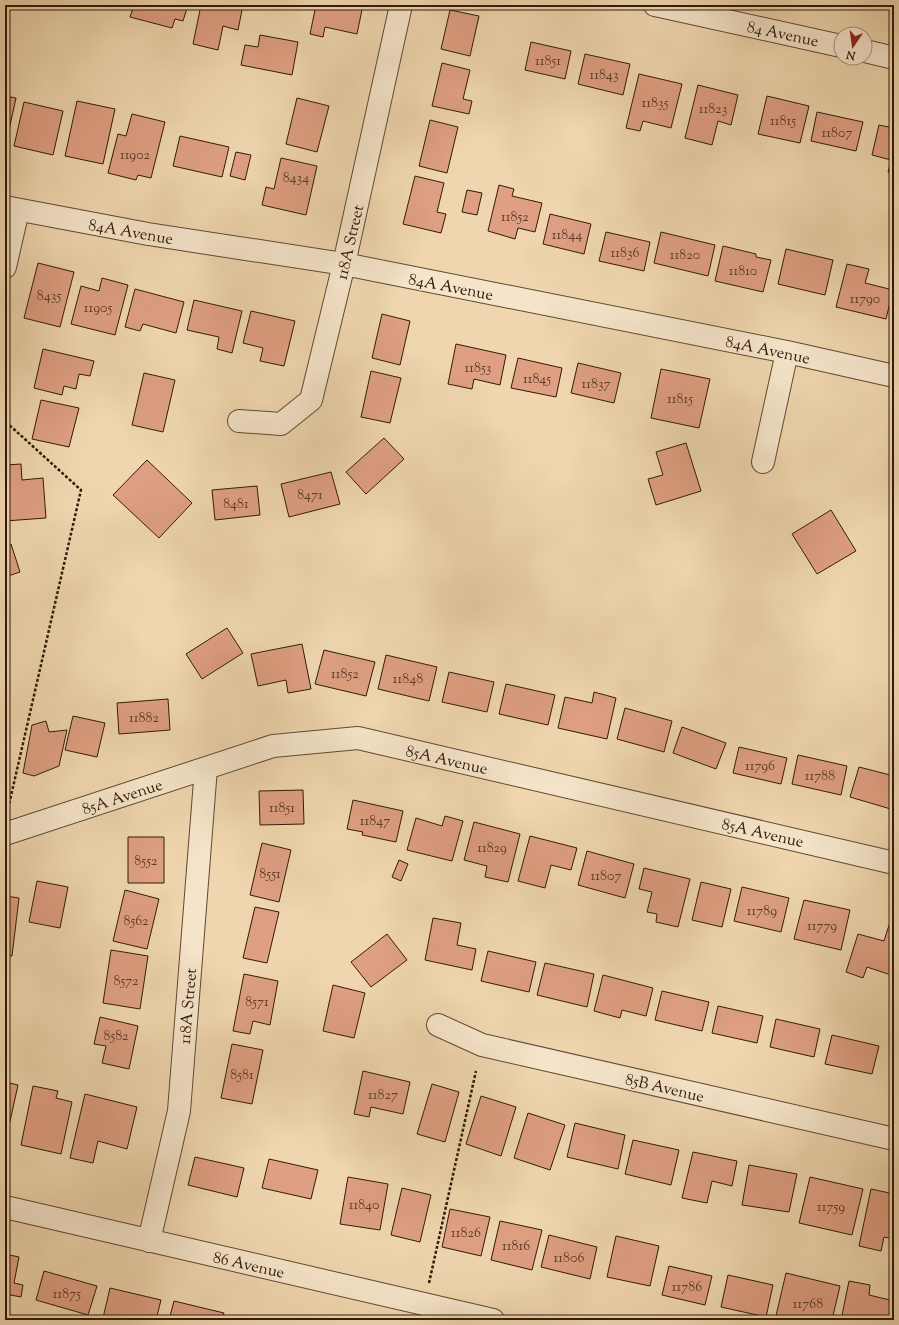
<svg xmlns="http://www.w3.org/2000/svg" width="899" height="1325" font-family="'Sorts Mill Goudy',serif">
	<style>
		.building { fill: #de9f82; stroke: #321a09 }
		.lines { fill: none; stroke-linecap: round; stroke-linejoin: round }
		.minor-casing { stroke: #614932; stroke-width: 24 }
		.path { stroke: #321a09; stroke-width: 2.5; stroke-dasharray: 3 2; stroke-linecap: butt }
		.minor { stroke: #f5e4ca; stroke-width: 22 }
		.labels { text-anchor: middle; stroke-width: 3; stroke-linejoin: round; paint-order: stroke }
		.number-label { font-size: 14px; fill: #5d3b27 }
		.street-label { font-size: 16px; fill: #321a09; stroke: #f5e4ca }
	</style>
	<rect width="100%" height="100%" fill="#efd6ae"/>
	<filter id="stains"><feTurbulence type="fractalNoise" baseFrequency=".005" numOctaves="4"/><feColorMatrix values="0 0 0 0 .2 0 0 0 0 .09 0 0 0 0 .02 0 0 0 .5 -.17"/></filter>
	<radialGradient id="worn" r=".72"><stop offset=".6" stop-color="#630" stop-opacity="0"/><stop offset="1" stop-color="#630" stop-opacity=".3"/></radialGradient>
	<path class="building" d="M134,5H188L183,21L175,19L172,28L130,17Z
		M201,5H243L238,30L223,26L218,50L193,44Z
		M316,5H363L357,34L325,27L323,37L310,34Z
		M450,10L479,16L470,56L441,49Z
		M260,35L298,42L292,75L241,65L245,45L258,47Z
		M531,42L571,51L565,79L525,70Z
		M585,54L630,64L623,95L578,84Z
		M442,63L470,70L463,99L472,101L469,114L432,106Z
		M639,74L682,84L671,128L643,121L640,131L626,128Z
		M698,85L738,95L731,125L718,121L712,145L685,138Z
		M5,96L16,98L9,130L5,129Z
		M767,96L809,106L800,143L758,134Z
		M297,98L329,106L317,152L286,144Z
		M77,101L115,109L103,164L65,156Z
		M24,102L63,111L53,155L14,146Z
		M817,112L863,122L856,151L811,141Z
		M132,114L165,122L151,178L138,175L136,180L108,173L118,134L126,136Z
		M430,120L458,127L447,173L419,166Z
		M879,125L894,128V174L888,172L891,160L872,155Z
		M180,136L229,147L222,177L173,166Z
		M236,152L251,155L245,180L230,176Z
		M281,158L317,166L306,215L262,205L266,187L274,189Z
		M415,176L444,183L437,212L446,214L441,233L403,224Z
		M499,185L514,189L512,196L542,203L535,232L518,228L515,239L488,231Z
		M467,190L482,193L477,215L462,212Z
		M550,214L591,224L584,254L543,244Z
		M606,232L650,242L644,271L599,261Z
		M661,232L715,245L708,276L654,263Z
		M723,246L756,254V257L771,260L763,292L715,281Z
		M786,249L833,260L825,295L778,284Z
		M38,263L74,272L60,327L24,318Z
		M847,264L869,269L865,283L893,290L886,319L836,307Z
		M102,278L128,285L115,335L71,324L81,286L99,291Z
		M135,289L184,302L176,333L143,324L140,331L125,327Z
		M194,300L242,311L232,353L217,349L219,337L187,330Z
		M251,311L295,321L284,366L260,361L263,348L243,343Z
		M382,314L410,321L400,365L372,358Z
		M456,344L506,355L500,385L474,379L472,389L448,384Z
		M43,349L94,361L90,376L79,374L76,389L64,386L62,395L34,388Z
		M518,358L562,368L556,397L511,388Z
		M578,363L621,373L614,403L571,393Z
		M661,369L710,379L699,428L651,418Z
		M371,371L401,378L390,423L361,417Z
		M144,373L175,380L163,432L132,425Z
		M41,400L79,408L69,447L32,439Z
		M384,438L404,459L366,494L346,472Z
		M686,443L701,491L656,505L648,479L663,475L656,452Z
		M147,460L192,503L159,538L113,495Z
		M21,464L22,480L43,478L46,518L5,521V465Z
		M331,472L340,504L289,517L281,484Z
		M257,486L260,515L215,520L212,490Z
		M831,510L856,551L817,574L792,534Z
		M11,544L20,572L5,577V546Z
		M227,628L243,653L202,679L186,654Z
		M302,644L311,689L288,693L286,680L258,686L251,654Z
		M324,650L375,662L366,696L315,684Z
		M386,655L437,667L429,701L378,689Z
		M449,672L494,682L487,712L442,702Z
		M506,684L555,695L548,725L499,714Z
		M594,692L616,698L607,739L558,728L565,697L592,703Z
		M168,699L170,730L119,734L117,703Z
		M625,708L672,721L664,752L617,739Z
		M73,716L105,723L97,757L65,750Z
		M46,721L49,732L67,730L59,766L34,776L23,773L32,725Z
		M682,727L726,743L716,769L673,753Z
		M739,747L787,758L781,784L733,773Z
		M798,755L847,766L841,795L792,784Z
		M859,767L894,776V810L850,797Z
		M303,790L304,824L260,825L259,791Z
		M353,800L403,811L396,842L362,835L363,832L347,829Z
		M445,816L463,821L452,861L407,850L416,818L442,826Z
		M474,822L520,834L508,882L485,877L487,866L464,860Z
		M530,836L577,848L571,870L551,865L545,888L518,881Z
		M128,837H164V883H128Z
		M262,843L291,850L279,902L250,895Z
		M587,851L634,864L625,898L578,885Z
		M399,860L408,864L401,881L392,877Z
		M644,868L690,879L678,927L656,922L657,914L647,912L652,892L639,889Z
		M37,881L68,887L60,928L29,922Z
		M701,882L731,889L722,927L692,920Z
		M742,887L789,898L781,932L734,921Z
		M125,890L159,899L147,949L113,941Z
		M5,896L19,898L12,956L5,955Z
		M804,900L850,910L841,950L794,939Z
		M255,907L279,912L267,963L243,958Z
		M433,918L461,923L457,945L476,949L472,970L425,960Z
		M891,919L894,920V976L867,967L863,978L846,972L858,934L884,941Z
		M387,934L407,960L371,987L351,962Z
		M111,950L148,956L140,1009L103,1003Z
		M488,951L536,962L529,992L481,981Z
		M545,963L594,974L587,1007L537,995Z
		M244,974L278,981L270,1025L253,1021L250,1034L233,1031Z
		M603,975L653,988L646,1016L622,1010L620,1018L594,1011Z
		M333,985L365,993L354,1038L323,1031Z
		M662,991L709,1002L702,1031L655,1020Z
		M718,1006L763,1016L757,1043L712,1033Z
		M100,1017L138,1026L129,1069L102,1063L106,1046L94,1044Z
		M776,1019L820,1029L814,1057L770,1047Z
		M832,1035L879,1046L872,1074L825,1064Z
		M232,1044L263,1050L252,1104L221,1098Z
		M363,1071L410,1082L403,1114L371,1107L369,1117L354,1114Z
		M5,1082L18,1085L9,1126L5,1125Z
		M432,1084L459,1092L445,1142L417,1134Z
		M33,1086L58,1091L56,1098L72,1102L61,1154L21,1145Z
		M85,1094L137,1107L127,1149L98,1141L93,1163L70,1158Z
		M481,1096L516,1107L501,1156L466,1144Z
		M528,1113L565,1125L550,1170L514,1158Z
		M575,1123L625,1135L618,1169L567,1157Z
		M633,1140L679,1150L671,1185L625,1174Z
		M693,1152L737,1161L732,1186L712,1181L707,1203L682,1198Z
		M195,1157L244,1168L237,1197L188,1185Z
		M269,1159L318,1170L311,1199L262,1188Z
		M749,1165L797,1174L789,1212L742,1205Z
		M348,1177L388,1184L380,1230L340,1224Z
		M810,1177L863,1189L852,1235L799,1223Z
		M402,1188L431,1195L420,1242L391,1235Z
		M871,1189L894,1194V1239L884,1237L881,1251L859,1246Z
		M450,1209L490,1217L481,1256L442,1247Z
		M500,1221L542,1230L532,1270L491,1260Z
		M549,1235L597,1247L590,1279L541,1267Z
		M616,1236L659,1246L650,1286L607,1277Z
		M5,1254L19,1257L14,1283L23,1285L21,1297L5,1294Z
		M669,1266L712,1276L705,1305L662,1295Z
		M44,1271L97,1286L88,1315L36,1300Z
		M786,1273L840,1286L832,1320H775Z
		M728,1275L773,1285L766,1317L721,1307Z
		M849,1281L870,1285L869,1295L894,1301V1320H841Z
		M110,1288L161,1300L156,1320H110L103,1318Z
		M174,1301L224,1313L222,1320H169Z"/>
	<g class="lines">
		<defs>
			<path id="minor" d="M655,5L841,46
				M865,51L894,58
				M5,207L148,234L344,264L787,352L894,376
				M5,267L18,210
				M239,421L281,424L311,400L344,264L401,5
				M763,462L787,352
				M5,834L273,746L358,738L894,863
				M438,1025L482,1045L894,1139
				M5,1207L493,1320
				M149,1241L179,1111L206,768"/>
		</defs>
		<use href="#minor" class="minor-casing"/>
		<path class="path" d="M6,422L81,490L8,809
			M429,1283L476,1071"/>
		<use href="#minor" class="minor"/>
	</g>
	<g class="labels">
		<g class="number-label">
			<text x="548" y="65">11851</text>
			<text x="604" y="79">11843</text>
			<text x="655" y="107">11835</text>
			<text x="713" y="113">11823</text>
			<text x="783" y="125">11815</text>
			<text x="837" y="137">11807</text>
			<text x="135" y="159">11902</text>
			<text x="296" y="182">8434</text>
			<text x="515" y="221">11852</text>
			<text x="567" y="239">11844</text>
			<text x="625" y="257">11836</text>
			<text x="685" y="259">11820</text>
			<text x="743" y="275">11810</text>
			<text x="49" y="300">8435</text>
			<text x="865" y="303">11790</text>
			<text x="98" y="312">11905</text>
			<text x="478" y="372">11853</text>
			<text x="537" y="383">11845</text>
			<text x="596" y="388">11837</text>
			<text x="680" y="403">11815</text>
			<text x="310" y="499">8471</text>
			<text x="236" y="508">8481</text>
			<text x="345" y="678">11852</text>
			<text x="408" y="683">11848</text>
			<text x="144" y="722">11882</text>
			<text x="760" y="770">11796</text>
			<text x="820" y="780">11788</text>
			<text x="282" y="812">11851</text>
			<text x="375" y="825">11847</text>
			<text x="492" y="852">11829</text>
			<text x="146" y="865">8552</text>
			<text x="270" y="878">8551</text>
			<text x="606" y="880">11807</text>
			<text x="762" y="915">11789</text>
			<text x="136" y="925">8562</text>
			<text x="822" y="930">11779</text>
			<text x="126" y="985">8572</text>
			<text x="257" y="1006">8571</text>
			<text x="116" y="1040">8582</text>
			<text x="242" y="1079">8581</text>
			<text x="383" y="1099">11827</text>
			<text x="364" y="1209">11840</text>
			<text x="831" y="1211">11759</text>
			<text x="466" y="1237">11826</text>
			<text x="516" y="1250">11816</text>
			<text x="569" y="1262">11806</text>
			<text x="687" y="1291">11786</text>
			<text x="67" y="1298">11875</text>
			<text x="808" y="1308">11768</text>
		</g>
		<g class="street-label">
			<text transform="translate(783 33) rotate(12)" y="6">84 Avenue</text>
			<text transform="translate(131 231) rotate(10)" y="6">84A Avenue</text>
			<text transform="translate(349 242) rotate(-77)" y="6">118A Street</text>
			<text transform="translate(451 286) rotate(11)" y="6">84A Avenue</text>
			<text transform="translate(768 349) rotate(12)" y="6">84A Avenue</text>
			<text transform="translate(447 759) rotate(13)" y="6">85A Avenue</text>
			<text transform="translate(122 796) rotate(-18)" y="6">85A Avenue</text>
			<text transform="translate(763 832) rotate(13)" y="6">85A Avenue</text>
			<text transform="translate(187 1006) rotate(-85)" y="6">118A Street</text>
			<text transform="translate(665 1087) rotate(13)" y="6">85B Avenue</text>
			<text transform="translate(249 1264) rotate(13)" y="6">86 Avenue</text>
		</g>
	</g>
	<rect width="899" height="1325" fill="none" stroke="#efd6ae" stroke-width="20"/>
	<rect x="6" y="6" width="887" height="1313" fill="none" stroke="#321a09" stroke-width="2"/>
	<rect x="10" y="10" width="879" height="1305" fill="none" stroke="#321a09"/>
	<g transform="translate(853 46) rotate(193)"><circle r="19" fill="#f5e4ca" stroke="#a7937d"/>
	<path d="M0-3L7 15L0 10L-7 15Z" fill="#8f2418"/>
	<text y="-6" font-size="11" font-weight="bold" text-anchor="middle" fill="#321a09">N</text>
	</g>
	<rect width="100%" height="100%" filter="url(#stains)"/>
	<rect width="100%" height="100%" fill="url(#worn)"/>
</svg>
